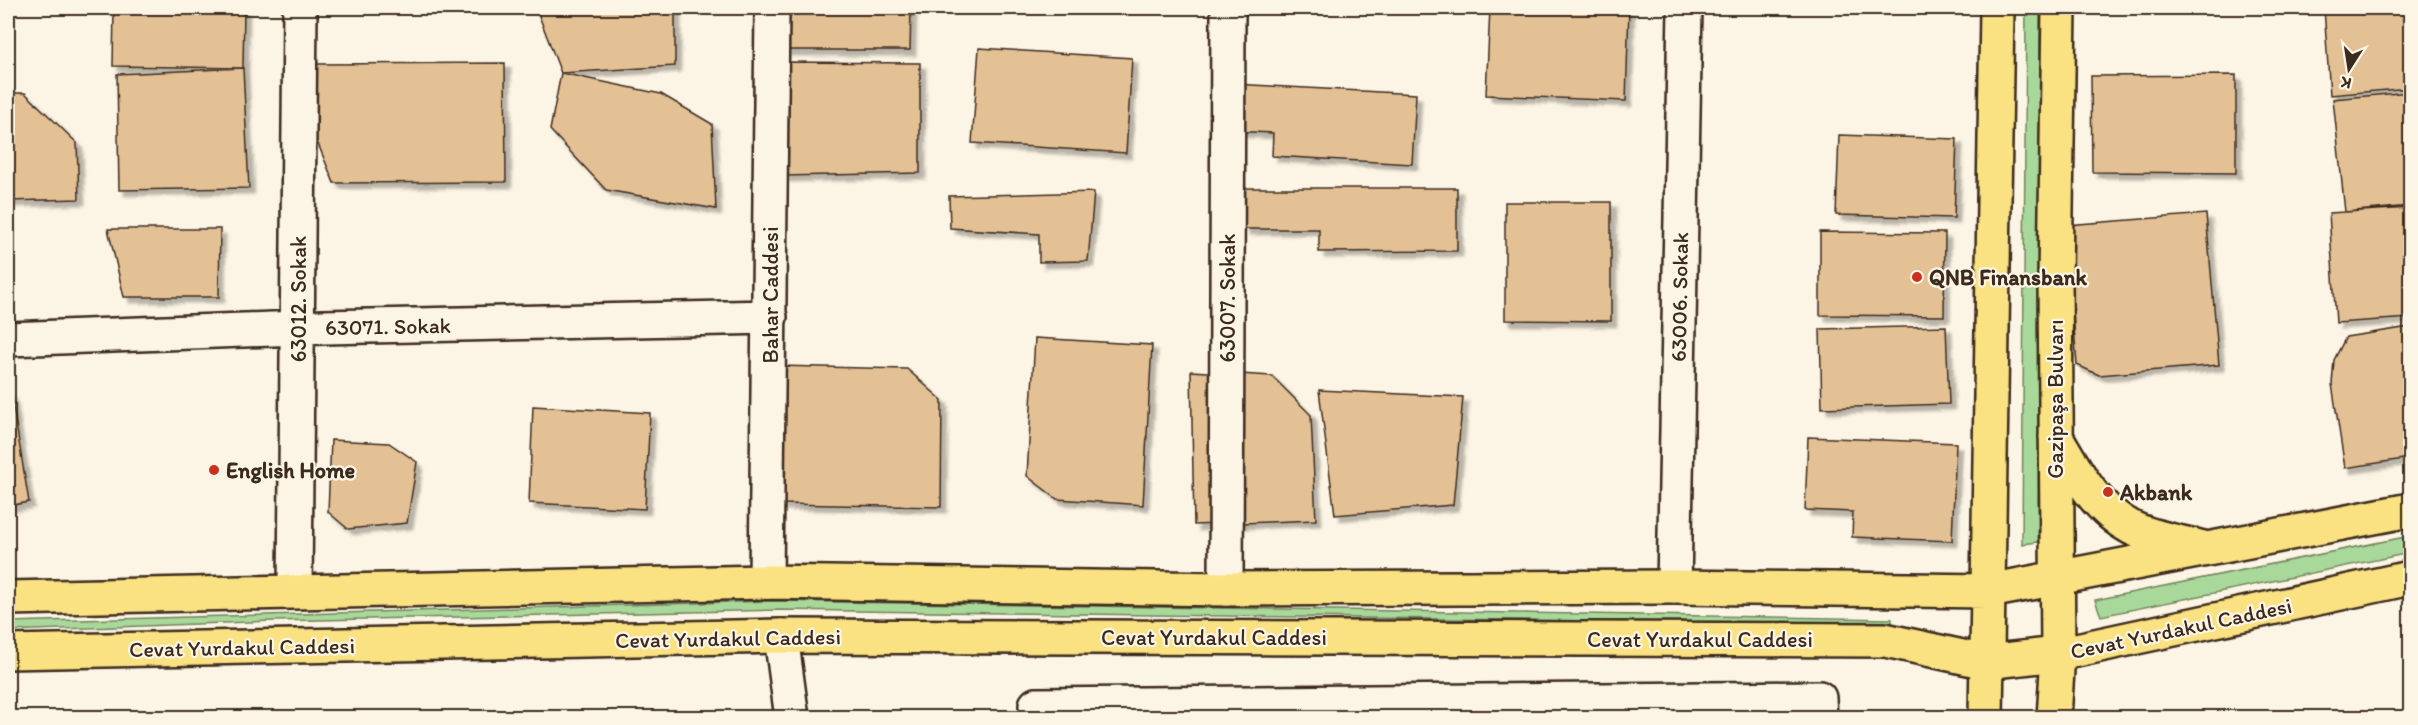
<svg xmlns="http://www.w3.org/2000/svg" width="2418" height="725" font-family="Itim,sans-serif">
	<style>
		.green { fill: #a8d99a; stroke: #72825c; stroke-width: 1.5 }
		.building { fill: #e4c195; stroke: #3b2a1e; stroke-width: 1.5; filter: url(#shadow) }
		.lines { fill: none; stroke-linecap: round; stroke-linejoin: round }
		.minor-casing { stroke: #3b2a1e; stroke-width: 38 }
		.major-casing { stroke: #3b2a1e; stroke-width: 38 }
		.minor { stroke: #fcf5e5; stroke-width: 33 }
		.major { stroke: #fae181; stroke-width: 33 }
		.poi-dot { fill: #c8321e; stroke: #fcf5e5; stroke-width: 2 }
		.labels { text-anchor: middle; stroke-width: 4.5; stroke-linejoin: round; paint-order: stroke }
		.poi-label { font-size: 22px; font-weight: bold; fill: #3b2a1e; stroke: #fcf5e5; text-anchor: start }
		.street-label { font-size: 22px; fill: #3b2a1e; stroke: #fcf5e5 }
	</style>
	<defs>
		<filter id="shadow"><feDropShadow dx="5.5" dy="5.5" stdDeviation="1.5" flood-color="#0004"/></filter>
	</defs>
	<rect width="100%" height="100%" fill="#fcf5e5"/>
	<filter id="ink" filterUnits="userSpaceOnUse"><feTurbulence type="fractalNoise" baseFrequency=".0167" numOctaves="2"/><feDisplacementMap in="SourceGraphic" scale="12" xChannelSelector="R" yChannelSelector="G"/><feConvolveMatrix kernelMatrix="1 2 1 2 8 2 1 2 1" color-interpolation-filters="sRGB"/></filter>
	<g filter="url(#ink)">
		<path class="green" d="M2026,8H2040L2038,542L2022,544Z
			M2410,536V553L2101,616L2095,600Z
			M775,601L1892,619V625L778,610L273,621L8,631V622Z"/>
		<path class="building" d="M114,8H244L243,68L113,66Z
			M536,8H675V66L561,73Z
			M785,8H911L910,50H784Z
			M1490,8H1629L1626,101L1486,95Z
			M2324,8H2410V88L2330,95Z
			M979,48L1132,58L1126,153L972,143Z
			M782,62L920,63V173L784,176Z
			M505,63L506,182L334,183L314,134V64Z
			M243,68L249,188L119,190L117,74Z
			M561,73L661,94L712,124L716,209L606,190L550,130Z
			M2236,75V173L2092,172L2091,76Z
			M1233,84L1416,94L1412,164L1272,156L1273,133L1230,131Z
			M2410,92V206L2345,212L2333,99Z
			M8,93H25L77,143L79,199L8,201Z
			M1839,135L1957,139L1954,218L1836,215Z
			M1243,188H1457V251L1319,252V229H1244Z
			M1094,192L1088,261L1039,262V234L950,228L949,196Z
			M1505,202H1611V321L1505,320Z
			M2410,208V318L2336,323L2329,213Z
			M2206,214L2219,365L2099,375L2077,365L2066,225Z
			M108,229H220L219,297H124Z
			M1820,232L1945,233L1944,316L1820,315Z
			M1946,326L1949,404L1822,408L1820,329Z
			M2410,327V458L2345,468L2332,384L2334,360L2346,337Z
			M1035,338L1152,345L1143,505L1057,499L1027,476Z
			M777,366L907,369L942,400L941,507L781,504Z
			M1191,371L1272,376L1311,415L1316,520L1194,525Z
			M1319,390L1463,397L1453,505L1335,515Z
			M11,394L29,502L8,506V396Z
			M533,406L650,413L645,509L529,503Z
			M1808,437L1956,443L1952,541L1852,537L1853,512L1805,510Z
			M331,440L389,443L417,462L407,523L348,529L328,512Z"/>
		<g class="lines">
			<defs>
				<path id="minor" d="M8,339L324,327L770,317
					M766,582L772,8
					M1674,587L1685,8
					M1226,589L1228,8
					M295,591L300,8
					M781,636L792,718
					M1037,718L1036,705L1819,698L1820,718"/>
				<path id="major" d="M2056,437C2076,471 2095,509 2132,528C2152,538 2180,542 2203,548
					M8,598L766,582L1226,589L1674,587L1989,591L2410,510
					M8,652L781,636L1885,640L1986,662L2058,654L2410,578
					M1986,718L1997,8
					M2054,718L2058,654L2055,279L2059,8"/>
			</defs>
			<use href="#minor" class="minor-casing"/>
			<use href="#major" class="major-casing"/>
			<use href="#minor" class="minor"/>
			<use href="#major" class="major"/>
		</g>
	</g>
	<g class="poi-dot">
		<circle cx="1917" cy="277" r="6"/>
		<circle cx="214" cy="470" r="6"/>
		<circle cx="2108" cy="492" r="6"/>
	</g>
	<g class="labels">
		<g class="poi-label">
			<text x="1929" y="285">QNB Finansbank</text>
			<text x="226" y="478">English Home</text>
			<text x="2120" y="500">Akbank</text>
		</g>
		<g class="street-label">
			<text transform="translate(770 295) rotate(-90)" y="8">Bahar Caddesi</text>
			<text transform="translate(1679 297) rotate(-89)" y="8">63006. Sokak</text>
			<text transform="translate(1227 298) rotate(-90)" y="8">63007. Sokak</text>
			<text transform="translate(298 299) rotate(-90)" y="8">63012. Sokak</text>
			<text transform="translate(388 326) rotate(-1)" y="8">63071. Sokak</text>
			<text transform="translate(2055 399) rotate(-90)" y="8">Gazipaşa Bulvarı</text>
			<text transform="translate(2181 628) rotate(-12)" y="8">Cevat Yurdakul Caddesi</text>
			<text x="1214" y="645">Cevat Yurdakul Caddesi</text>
			<text transform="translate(728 638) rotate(-1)" y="8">Cevat Yurdakul Caddesi</text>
			<text x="1700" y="647">Cevat Yurdakul Caddesi</text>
			<text transform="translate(242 647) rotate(-1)" y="8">Cevat Yurdakul Caddesi</text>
		</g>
	</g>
	<rect width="2418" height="725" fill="none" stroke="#fcf5e5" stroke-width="30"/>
	<rect x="15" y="15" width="2388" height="695" fill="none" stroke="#3b2a1e" stroke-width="2" filter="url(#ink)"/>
	<g transform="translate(2349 69) rotate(192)" stroke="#fcf5e5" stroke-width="4.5" paint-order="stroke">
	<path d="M0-4.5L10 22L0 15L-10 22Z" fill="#3b2a1e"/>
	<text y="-9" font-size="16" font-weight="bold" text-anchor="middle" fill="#3b2a1e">K</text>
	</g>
</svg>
